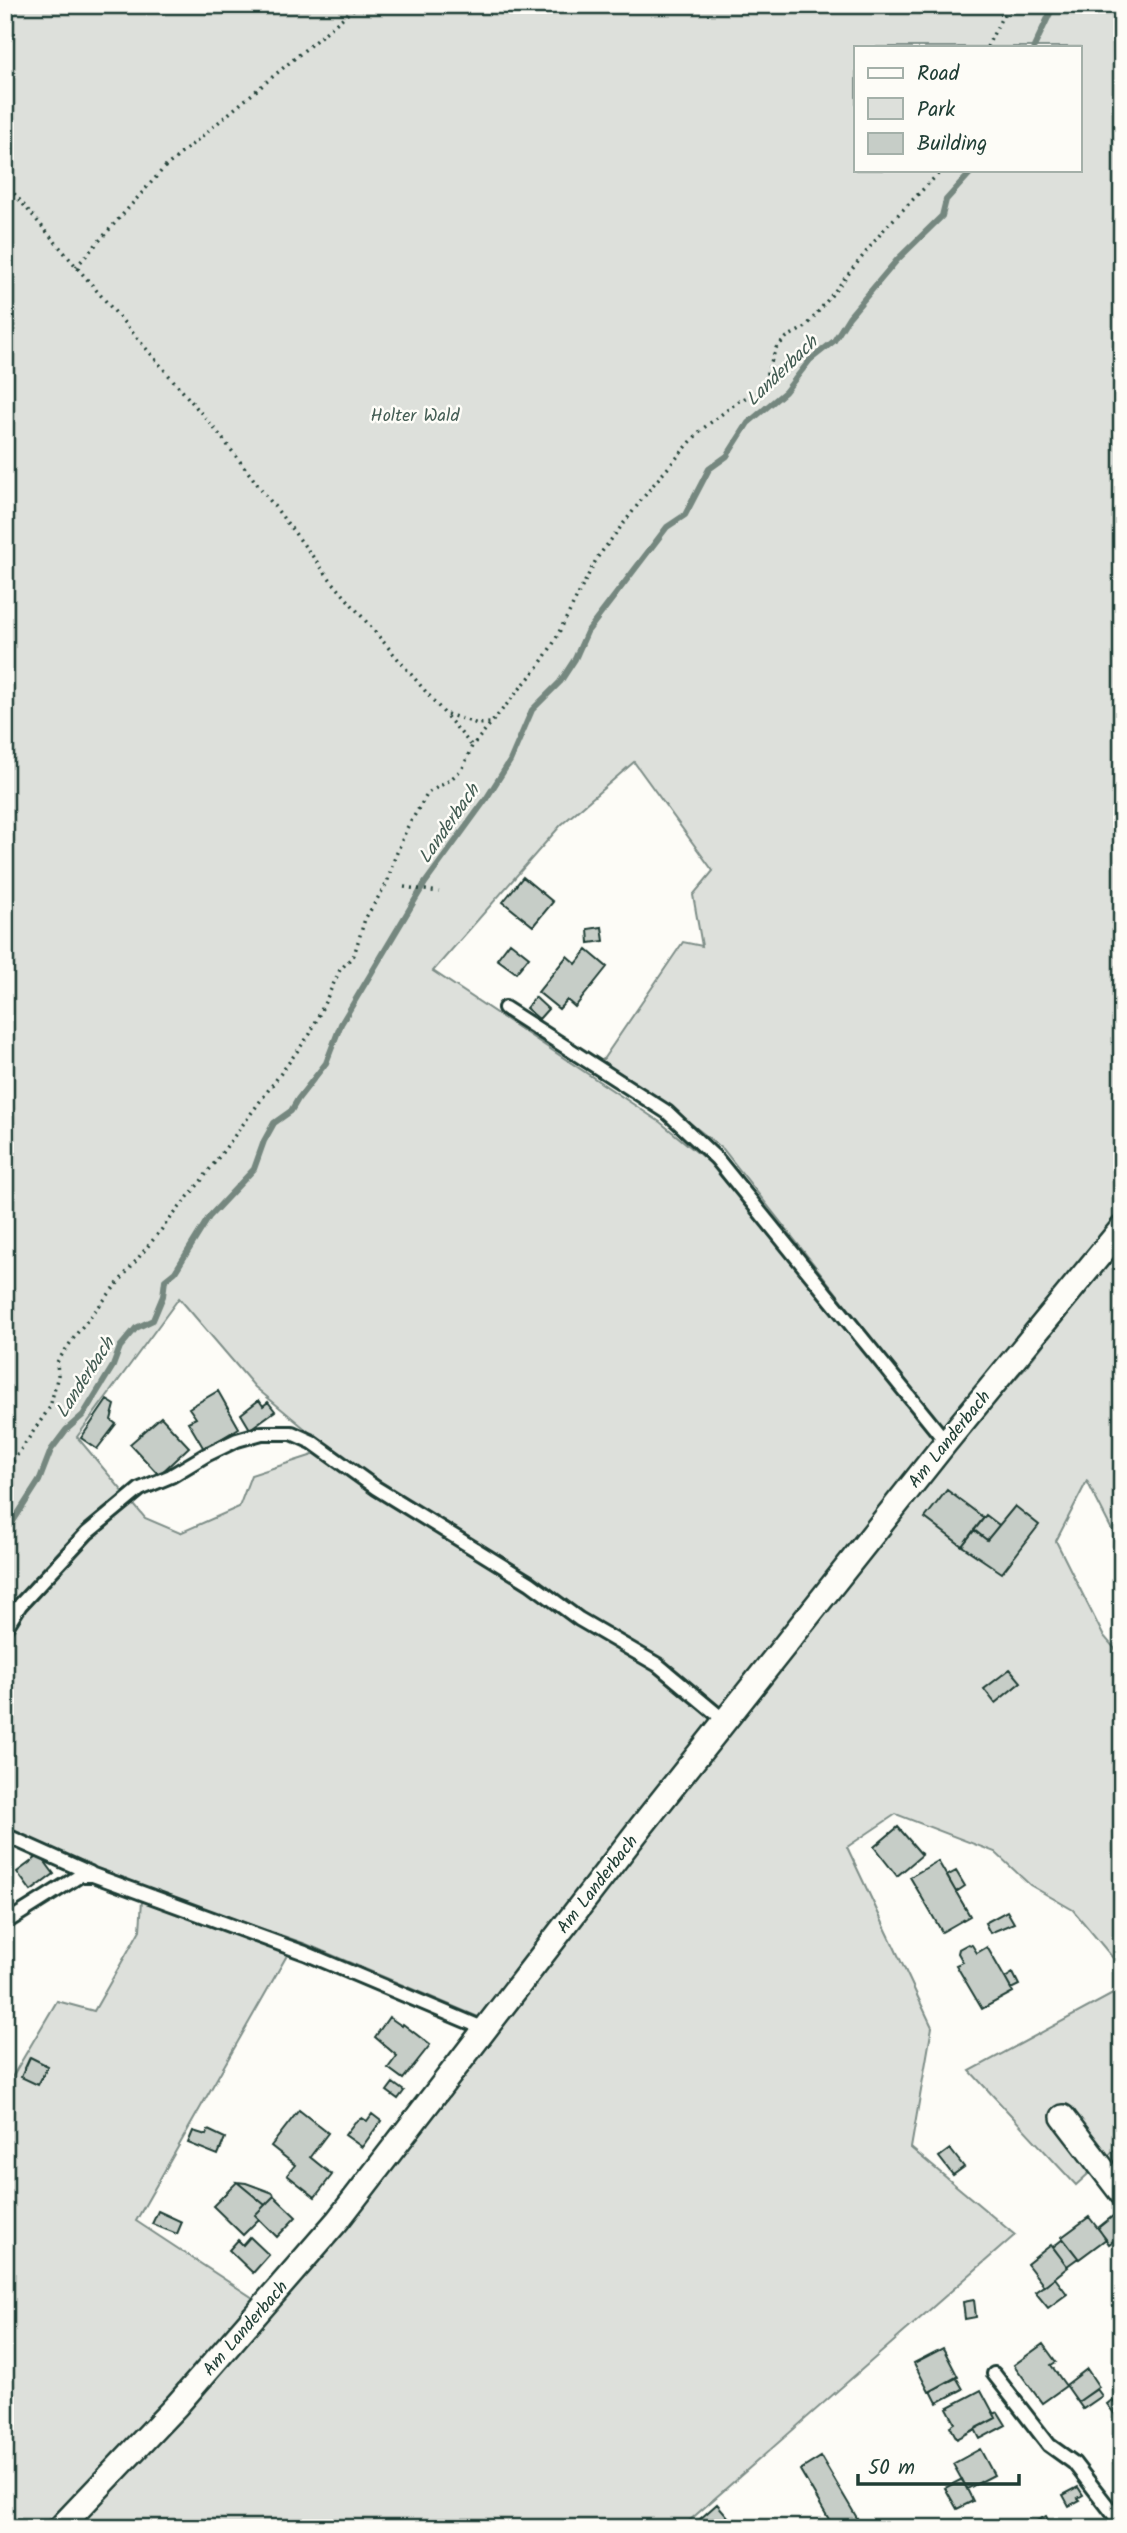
<svg xmlns="http://www.w3.org/2000/svg" width="1127" height="2533" font-family="Kalam,sans-serif">
	<style>
		.green { fill: #dde0db; stroke: #7e8e88; stroke-width: 2; fill-rule: evenodd }
		.lines { fill: none; stroke-linecap: round; stroke-linejoin: round }
		.stream { stroke: #75877f; stroke-width: 6 }
		.building { fill: #c6cdc7; stroke: #1f3d34; stroke-width: 2 }
		.lane-casing { stroke: #1f3d34; stroke-width: 18 }
		.street-casing { stroke: #1f3d34; stroke-width: 28 }
		.path { stroke: #1f3d34; stroke-width: 3.5; stroke-dasharray: 2 5; stroke-linecap: butt }
		.lane { stroke: #fdfcf7; stroke-width: 12 }
		.street { stroke: #fdfcf7; stroke-width: 23 }
		.labels { text-anchor: middle; stroke-width: 5; stroke-linejoin: round; paint-order: stroke }
		.park-label { font-size: 18px; fill: #455e55; stroke: #fdfcf7 }
		.street-label { font-size: 18px; fill: #1f3d34; stroke: #fdfcf7 }
		.water-label { font-size: 19px; font-style: italic; fill: #435c53; stroke: #fdfcf7 }
	</style>
	<rect width="100%" height="100%" fill="#fdfcf7"/>
	<filter id="ink" filterUnits="userSpaceOnUse"><feTurbulence type="fractalNoise" baseFrequency=".0143" numOctaves="2"/><feDisplacementMap in="SourceGraphic" scale="14" xChannelSelector="R" yChannelSelector="G"/><feConvolveMatrix kernelMatrix="1 2 1 2 8 2 1 2 1" color-interpolation-filters="sRGB"/></filter>
	<g filter="url(#ink)">
		<path class="green" d="M5,5H1122V1216L945,1431L723,1149L671,1108L602,1061L683,942L702,946L693,895L713,871L634,762L561,825L433,971L660,1122L710,1163L938,1438L483,2019L306,1944L5,1838ZM856,47H1080V170H856ZM179,1298L255,1387L309,1432L313,1455L251,1475L239,1507L180,1533L145,1518L77,1437Z
			M1122,1245V1550L1087,1481L1056,1541L1103,1635L1122,1657V1969L1073,1910L1030,1885L995,1852L896,1814L847,1847L932,2027L911,2148L1015,2235L681,2528H71L183,2411L347,2227L831,1599L953,1446L1025,1368Z
			M142,1900L199,1922L290,1950L136,2221L256,2300L172,2397L45,2528H5V2089L57,2001L94,2011L140,1930Z
			M1122,1989V2143L1076,2185L970,2071Z"/>
		<g class="lines">
			<path class="stream" d="M1034,47L1054,5
				M5,1534L39,1481L51,1450L66,1430L83,1415L113,1366L120,1347L136,1328L153,1320L163,1296L165,1280L175,1272L209,1217L254,1169L264,1141L274,1123L291,1111L298,1099L326,1063L341,1024L425,883L486,799L510,761L532,710L560,682L575,659L587,632L667,527L685,515L709,469L727,456L748,423L785,392L810,360L834,341L849,317L897,260L942,216L946,200L973,170"/>
		</g>
		<path class="building" d="M523,877L553,902L533,926L503,902Z
			M602,927L604,941L589,943L588,929Z
			M510,942L529,957L516,973L497,959Z
			M587,950L607,967L575,1007L567,1000L559,1009L538,992L567,956L576,964Z
			M535,997L548,1009L539,1019L526,1008Z
			M218,1391L239,1428L204,1449L188,1422L196,1418L189,1408Z
			M107,1400L115,1405L111,1420L116,1424L97,1449L81,1438Z
			M259,1400L263,1406L268,1402L275,1411L250,1429L241,1414Z
			M161,1417L189,1447L159,1475L130,1444Z
			M947,1490L984,1518L962,1546L925,1518Z
			M1015,1506L1039,1525L1002,1573L962,1546L974,1530L987,1540Z
			M986,1515L999,1525L987,1540L974,1530Z
			M1010,1669L1021,1682L995,1703L984,1689Z
			M898,1827L922,1855L897,1876L874,1847Z
			M40,1855L54,1874L31,1891L17,1872Z
			M938,1861L970,1916L942,1932L910,1877Z
			M956,1871L965,1886L956,1892L947,1876Z
			M1007,1911L1014,1923L990,1933L985,1923Z
			M968,1944L972,1945L977,1953L987,1947L1013,1992L982,2009L956,1965L963,1962L958,1953L959,1949Z
			M1013,1973L1019,1985L1011,1989L1005,1978Z
			M389,2017L402,2026L403,2024L430,2045L403,2079L388,2068L397,2056L375,2037Z
			M30,2057L48,2066L38,2085L21,2077Z
			M393,2083L404,2091L398,2099L387,2091Z
			M299,2110L328,2133L310,2157L332,2175L315,2197L287,2175L295,2165L271,2146Z
			M372,2114L381,2121L362,2147L345,2135L355,2122L362,2118L367,2121Z
			M208,2130L225,2138L218,2155L188,2143L193,2131L206,2135Z
			M950,2149L964,2167L953,2175L939,2157Z
			M237,2182L246,2183L273,2193L274,2196L265,2205Z
			M237,2182L265,2205L255,2215L259,2219L243,2235L213,2206Z
			M274,2196L296,2217L277,2237L255,2215Z
			M158,2211L182,2222L177,2234L152,2224Z
			M1113,2216L1122,2227V2235L1109,2244L1098,2228Z
			M1089,2217L1106,2239L1079,2259L1062,2237Z
			M250,2237L269,2255L253,2273L229,2250L238,2240L243,2245Z
			M1063,2239L1078,2258L1067,2266L1053,2247Z
			M1051,2245L1068,2267L1044,2286L1027,2264Z
			M1055,2278L1067,2294L1048,2308L1035,2292Z
			M974,2300L976,2317L965,2319L963,2302Z
			M1043,2344L1056,2362L1051,2365L1066,2386L1042,2403L1014,2365Z
			M943,2348L958,2377L929,2392L914,2363Z
			M1087,2369L1099,2387L1078,2402L1066,2385Z
			M956,2377L963,2389L937,2403L931,2391Z
			M1097,2389L1102,2396L1083,2409L1078,2402Z
			M981,2390L996,2418L957,2439L950,2426L955,2423L947,2408Z
			M1112,2400L1122,2412V2424L1107,2404Z
			M998,2412L1006,2425L980,2439L975,2429L996,2418L994,2414Z
			M980,2449L994,2475L967,2489L953,2464Z
			M821,2457L860,2523L851,2528H834L800,2470Z
			M1122,2457V2475L1114,2464Z
			M962,2479L973,2501L957,2509L945,2488Z
			M1078,2487L1083,2495L1078,2498L1080,2500L1069,2506L1063,2495Z
			M717,2504L736,2526L690,2528Z
			M1046,2516L1052,2528H1023Z
			M988,2521L992,2528H975Z"/>
		<g class="lines">
			<defs>
				<path id="lane" d="M505,1008L667,1112L717,1159L946,1442
					M5,1629L20,1605L87,1533L140,1489L171,1476L206,1455L237,1440L262,1433H292L312,1442L376,1488L530,1583L579,1619L658,1665L725,1721
					M5,1835L90,1873
					M5,1923L81,1875H93L305,1953L485,2029
					M994,2374L1049,2445L1074,2463L1122,2525"/>
				<path id="street" d="M1063,2117L1122,2194
					M60,2528L177,2405L338,2220L640,1828L946,1442L1122,1228"/>
			</defs>
			<use href="#lane" class="lane-casing"/>
			<use href="#street" class="street-casing"/>
			<path class="path" d="M987,47L1002,17L1015,5
				M5,183L219,434L330,579L472,746
				M76,267L164,168L358,5
				M447,714L478,724L490,723
				M404,887L439,892
				M5,1473L50,1407L58,1375L57,1362L78,1332L201,1181L310,1034L340,970L354,955L365,919L387,883L394,860L407,828L428,793L450,780L463,768L472,746L538,667L553,644L597,558L653,485L701,430L739,401L758,392L763,385L776,348L787,337L806,327L886,227L942,170"/>
			<use href="#lane" class="lane"/>
			<use href="#street" class="street"/>
		</g>
	</g>
	<g class="labels">
		<g class="park-label">
			<text x="415" y="421">Holter Wald</text>
		</g>
		<g class="street-label">
			<text transform="translate(949 1439) rotate(-51)" y="6">Am Landerbach</text>
			<text transform="translate(597 1884) rotate(-52)" y="6">Am Landerbach</text>
			<text transform="translate(245 2328) rotate(-49)" y="6">Am Landerbach</text>
		</g>
		<g class="water-label">
			<text transform="translate(781 370) rotate(-44)" y="7">Landerbach</text>
			<text transform="translate(448 823) rotate(-55)" y="7">Landerbach</text>
			<text transform="translate(84 1377) rotate(-57)" y="7">Landerbach</text>
		</g>
	</g>
	<rect width="1127" height="2533" fill="none" stroke="#fdfcf7" stroke-width="28"/>
	<rect x="14" y="14" width="1099" height="2505" fill="none" stroke="#1f3d34" stroke-width="2.5" filter="url(#ink)"/>
	<rect x="854" y="46" width="228" height="126" fill="#fdfcf7" stroke="#a4b0a9" stroke-width="2"/>
	<rect x="868" y="68" width="35" height="10" fill="#fdfcf7" stroke="#a4b0a9" stroke-width="2"/>
	<text x="917" y="80" font-size="21" fill="#1f3d34">Road</text>
	<rect x="868" y="98" width="35" height="21" fill="#dde0db" stroke="#a4b0a9" stroke-width="2"/>
	<text x="917" y="116" font-size="21" fill="#1f3d34">Park</text>
	<rect x="868" y="133" width="35" height="21" fill="#c6cdc7" stroke="#a4b0a9" stroke-width="2"/>
	<text x="917" y="150" font-size="21" fill="#1f3d34">Building</text>
	<path d="M858 2474v10h161v-10" fill="none" stroke="#1f3d34" stroke-width="3.5"/>
	<text x="868" y="2474" font-size="21" fill="#1f3d34" stroke="#fdfcf7" stroke-width="5" paint-order="stroke">50 m</text>
</svg>
